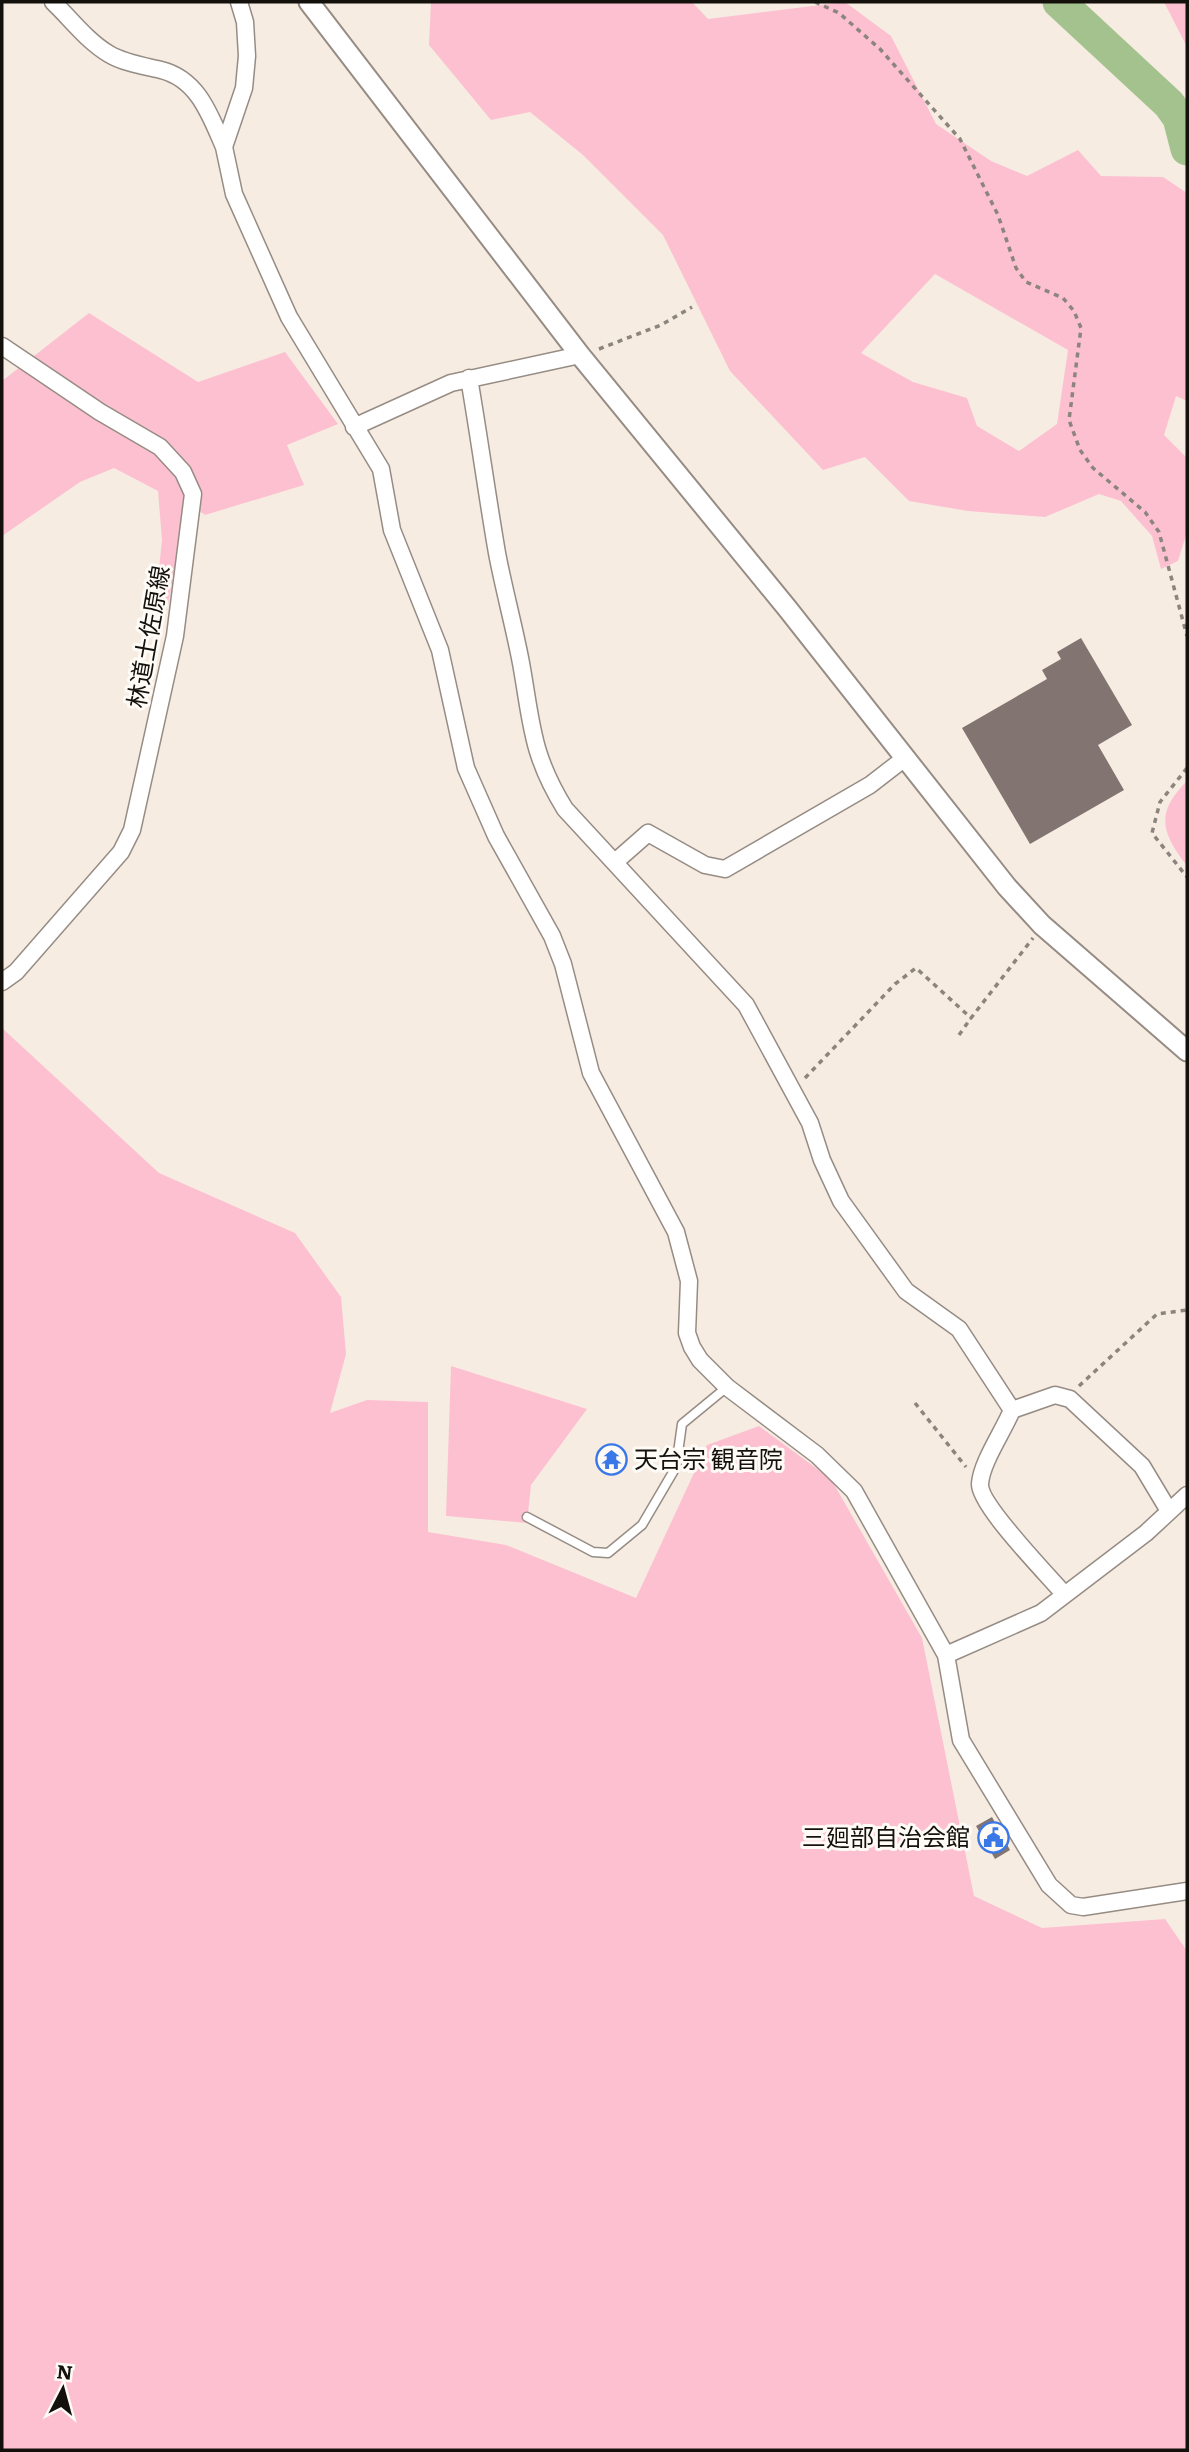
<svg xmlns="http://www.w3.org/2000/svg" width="1189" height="2452" font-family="Literata,'Noto Sans JP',serif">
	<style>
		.green { fill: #fdc0d1; fill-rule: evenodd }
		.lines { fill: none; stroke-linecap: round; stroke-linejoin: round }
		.river { stroke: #a3c28d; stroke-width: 33 }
		.building { fill: #817471 }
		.service-casing { stroke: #968c84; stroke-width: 11 }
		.minor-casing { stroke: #968c84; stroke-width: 19 }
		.tertiary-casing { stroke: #968c84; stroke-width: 23 }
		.path { stroke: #8c857e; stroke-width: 3.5; stroke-dasharray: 5 5; stroke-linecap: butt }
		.service { stroke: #fff; stroke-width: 8 }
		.minor { stroke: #fff; stroke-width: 16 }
		.tertiary { stroke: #fff; stroke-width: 19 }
		.labels { text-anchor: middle; stroke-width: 6; stroke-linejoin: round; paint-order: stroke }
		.street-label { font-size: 24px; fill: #14110d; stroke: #fefaf6 }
		.poi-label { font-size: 24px; fill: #14110d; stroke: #fefaf6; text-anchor: start }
	</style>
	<rect width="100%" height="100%" fill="#f6ece2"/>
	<path class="green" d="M431,2H692L708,19L845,2L891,36L936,124L991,161L1027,176L1078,150L1101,176L1163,177L1187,193V401L1176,396L1164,435L1187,458V532L1178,561L1161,569L1152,536L1121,501L1099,494L1045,517L968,511L909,501L865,457L823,470L730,371L663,235L583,155L530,112L491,120L429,45ZM935,274L1068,350L1057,424L1019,451L977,426L967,398L913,382L861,353Z
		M1164,2H1187V47Z
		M89,313L198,382L285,352L338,424L287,445L304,485L205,515L188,503L168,604L154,617L162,540L158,491L114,468L80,482L2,536V381Z
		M1187,781V866C1161,832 1155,813 1187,781Z
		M2,1028L159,1173L295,1233L341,1297L346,1354L330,1413L367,1400L428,1402V1532L506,1545L636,1598L707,1445L759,1426L831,1479L922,1638L974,1896L1042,1928L1165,1919L1187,1951V2450H2Z
		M451,1366L587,1409L531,1485L527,1523L446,1516Z"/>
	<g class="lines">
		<path class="river" d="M1059,2L1169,104L1179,118L1187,149"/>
	</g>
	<path class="building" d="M1081,638L1132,725L1098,745L1124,790L1030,844L962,728L1047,679L1042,670L1061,659L1057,652Z
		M992,1817L1010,1850L995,1859L976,1826Z"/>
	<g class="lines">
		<defs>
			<path id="service" d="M527,1517L593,1552L608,1553L642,1525L676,1467L682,1424L727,1387"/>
			<path id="minor" d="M53,2C71,19 87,41 109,54C124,63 144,66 161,70C198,79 210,115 224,147
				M239,2L245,22L247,56L244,88L224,147L234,194L289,317L381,469L392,530L440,650L466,768L496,836L552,936L563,964L591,1073L676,1232L689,1281L687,1333L692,1347L700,1360L727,1387L817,1455L854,1491L946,1655L961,1740L1049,1885L1071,1905L1083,1907L1187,1891
				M2,346L100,412L160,447L183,472L193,494L175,636L132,830L121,852L16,972L2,982
				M469,378C479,436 487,495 497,553C504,590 514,626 521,663C532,724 531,754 565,809L746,1005L810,1123L822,1160L841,1201L906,1291L959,1329L1012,1410
				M354,427L451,383L580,355
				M615,862L648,833L705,865L725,869L870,785L905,758
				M1012,1410C1004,1430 981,1463 980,1484C979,1505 1048,1575 1064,1594
				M1012,1410L1055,1395L1070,1399L1142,1466L1169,1511
				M946,1655L1041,1613L1146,1533L1187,1495"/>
			<path id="tertiary" d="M309,2L580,355L787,608L1007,887L1042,925L1187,1051"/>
		</defs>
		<use href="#service" class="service-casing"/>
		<use href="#minor" class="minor-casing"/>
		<use href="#tertiary" class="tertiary-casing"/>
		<path class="path" d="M815,2L839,13L880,49L960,139L998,215L1016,268L1026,282L1063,298L1074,311L1081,328L1069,420L1080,450L1093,468L1145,512L1159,532L1187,636
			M599,349L661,325L692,307
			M1187,768L1160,802L1152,833L1187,877
			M959,1035L971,1018
			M805,1078L895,984L916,968L971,1018L1033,938
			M1079,1386L1157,1314L1187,1310
			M915,1403L966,1467"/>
		<use href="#service" class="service"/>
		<use href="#minor" class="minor"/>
		<use href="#tertiary" class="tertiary"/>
	</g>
	<defs>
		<symbol id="temple-ring" viewBox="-11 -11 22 22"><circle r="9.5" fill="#fefaf6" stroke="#3a78e7" stroke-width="1.5"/><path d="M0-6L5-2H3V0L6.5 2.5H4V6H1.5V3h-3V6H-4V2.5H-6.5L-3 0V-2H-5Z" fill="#3a78e7"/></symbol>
		<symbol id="civic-ring" viewBox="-11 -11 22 22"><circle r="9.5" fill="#fefaf6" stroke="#3a78e7" stroke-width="1.5"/><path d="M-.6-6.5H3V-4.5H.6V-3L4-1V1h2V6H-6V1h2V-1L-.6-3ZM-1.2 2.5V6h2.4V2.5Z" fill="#3a78e7"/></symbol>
	</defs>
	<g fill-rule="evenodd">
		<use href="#temple-ring" x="594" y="1442" width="35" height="35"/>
		<use href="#civic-ring" x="976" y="1820" width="35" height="35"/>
	</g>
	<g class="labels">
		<g class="street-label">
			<text transform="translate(149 637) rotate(-80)" y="8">林道土佐原線</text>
		</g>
		<g class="poi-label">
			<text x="634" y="1468">天台宗 観音院</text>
			<text x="970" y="1846" text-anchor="end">三廻部自治会館</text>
		</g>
	</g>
	<rect width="1189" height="2452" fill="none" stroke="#14110d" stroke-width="7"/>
	<g transform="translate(63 2389) rotate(6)" stroke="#fefaf6" stroke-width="5" paint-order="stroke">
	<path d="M0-5L12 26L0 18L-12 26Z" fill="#14110d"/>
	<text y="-10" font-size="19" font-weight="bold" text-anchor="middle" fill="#14110d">N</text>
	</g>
</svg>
